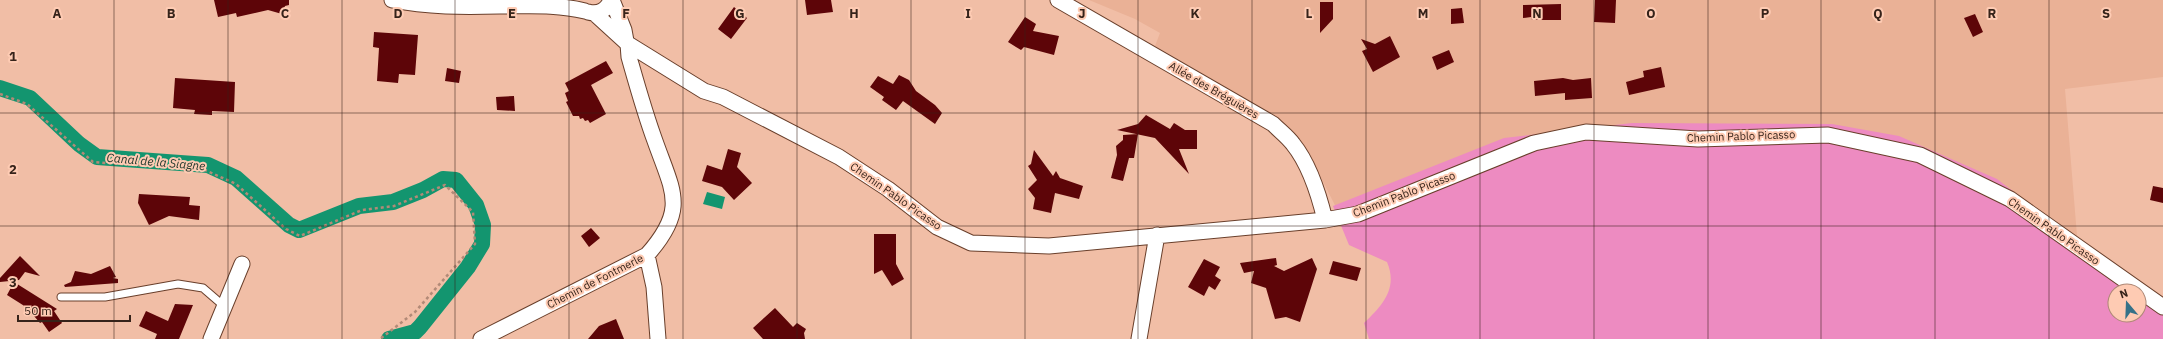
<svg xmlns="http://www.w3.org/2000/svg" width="2163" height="339" font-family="'IBM Plex Sans',sans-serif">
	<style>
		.built { fill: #eab196 }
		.green { fill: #ed8bc1; fill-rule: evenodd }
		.water { fill: #13956f }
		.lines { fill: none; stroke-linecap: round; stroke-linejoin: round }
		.canal { stroke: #13956f; stroke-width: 16 }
		.building { fill: #5d0508 }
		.service-casing { stroke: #693f2b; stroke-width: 9 }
		.minor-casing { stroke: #693f2b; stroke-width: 17 }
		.path { stroke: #b28a77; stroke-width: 2.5; stroke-dasharray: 3 3; stroke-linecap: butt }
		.service { stroke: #fff; stroke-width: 7 }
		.minor { stroke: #fff; stroke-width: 15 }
		.grid { fill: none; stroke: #36231a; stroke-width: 1; stroke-opacity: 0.55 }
		.labels { text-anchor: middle; stroke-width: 4; stroke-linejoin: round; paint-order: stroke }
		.street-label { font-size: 11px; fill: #36231a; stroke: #fecbb3 }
		.water-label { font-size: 12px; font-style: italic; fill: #1c342a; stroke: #fecbb3 }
		.grid-label { font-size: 13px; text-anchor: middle; font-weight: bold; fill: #36231a; stroke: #fecbb3; stroke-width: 4; stroke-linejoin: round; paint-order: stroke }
	</style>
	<rect width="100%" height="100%" fill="#f1bea6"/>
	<path class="built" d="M1089,0H2163V77L2065,89L2078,248L1341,217L1314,164L1294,133L1266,110L1155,46L1160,33L1135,19Z"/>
	<path class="green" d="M1632,123L1832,124L1899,136L1997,179L2085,246L2163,301V339H1369L1364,323C1383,305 1398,288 1387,262L1349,245L1333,206L1504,138ZM2115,291H2139V315H2115Z"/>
	<path class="water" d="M707,192L725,197L722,209L703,204Z"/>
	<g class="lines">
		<path class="canal" d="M0,88L30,98L79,144L97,157L208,165L236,178L289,225L299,230L359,206L393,202L423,190L443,179L456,180L476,205L483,225L482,244L468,267L420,327L415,332L389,339"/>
	</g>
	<path class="building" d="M214,0H289V5L285,6L282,14L268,10L237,17L236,13L218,17Z
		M805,0H831L833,12L807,15Z
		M1595,0H1616L1615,23L1594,22Z
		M1320,2H1333V19L1320,33Z
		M1561,4V20H1532L1531,17L1523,18V5Z
		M734,7L747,18L731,39L718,29Z
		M1462,8L1464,23L1451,24V9Z
		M1975,14L1983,32L1973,37L1964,18Z
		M1025,17L1036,24L1033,31L1059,36L1054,55L1024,47L1021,50L1008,42Z
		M374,32L418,35L415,75L399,74L398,83L377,81L379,48L373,47Z
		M1390,36L1400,57L1373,72L1362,51L1367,49L1361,39L1375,44Z
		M1449,50L1454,62L1437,70L1432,57Z
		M606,61L613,73L591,85L606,114L590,123L588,120L585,121L583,118L580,119L579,116H573L566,102L568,101L565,93L569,91L565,83Z
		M1661,67L1665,87L1629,95L1626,82L1644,77L1643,71Z
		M447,68L461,71L459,83L445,81Z
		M899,75L909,80L916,91L935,105L942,113L935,124L903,101L896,110L882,100L884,97L870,87L878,76L893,84Z
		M175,78L235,82L234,112L212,111V115L194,114L195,110L173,108Z
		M1563,78L1573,80L1591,78L1592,98L1565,100V93L1535,96L1534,81Z
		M514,96L515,111L497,110L496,97Z
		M1146,115L1170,129L1174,123L1185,130H1197V149H1179L1189,174L1155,138L1117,130L1138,124Z
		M1138,134L1134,158H1129L1123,181L1111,178L1117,155L1116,146L1123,140V135Z
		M728,149L741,153L737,167L752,183L734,200L722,187L702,181L707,165L722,170Z
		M1034,150L1053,176L1056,171L1060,178L1083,186L1079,199L1055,193L1051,213L1033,209L1035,198L1028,189L1037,180L1028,166L1031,164Z
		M2153,186L2163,188V203L2150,200Z
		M139,194L190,197L189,205L200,206L199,220L169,216L149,225L138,203Z
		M591,228L600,238L589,247L581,236Z
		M874,234H896V264L904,279L892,286L882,270L874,274Z
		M20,256L40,276L25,272L19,280L0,282V278Z
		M1276,258L1277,265L1274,266L1284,271L1312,258L1317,269L1300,322L1286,317L1275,319L1266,288L1251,283L1254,271L1244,273L1240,263Z
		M1204,259L1220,267L1215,276L1221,280L1215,290L1209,286L1204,296L1188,287Z
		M1333,261L1361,268L1357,281L1329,274Z
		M110,266L116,277L113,278L118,279V283L65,287L64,285L71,282L75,271L91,274Z
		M14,282L57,309L54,311L62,323L49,332L42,322L40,323L34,316L24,310L26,307L7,295Z
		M175,304L193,305L179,339H155L157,334L139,326L146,311L168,321Z
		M775,308L793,327L797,323L806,329L804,333L805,339H763L753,328Z
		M616,319L624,339H588L599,326Z"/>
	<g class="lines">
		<defs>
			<path id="service" d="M61,297H105L178,284L203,288L225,307"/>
			<path id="minor" d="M392,0C428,7 463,7 500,6C529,6 557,4 585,11
				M612,0L624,30L626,41
				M1058,0L1273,124C1280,131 1288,137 1293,144C1310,165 1319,195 1325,220
				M588,12C599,15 607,10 611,0
				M594,13L628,44L704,91L723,97L839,157L888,189L937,227L971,243L1049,246L1325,220L1358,214L1534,143L1586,132L1698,139L1828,135L1920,155L2010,199L2163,307
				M647,255L654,287L658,339
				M211,339L242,264
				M481,339L647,255C688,209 673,192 655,141C645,114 637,85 629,57L628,44
				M1139,339L1157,235"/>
		</defs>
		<use href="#service" class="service-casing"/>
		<use href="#minor" class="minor-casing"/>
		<path class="path" d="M0,94L27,104L93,162L205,170L236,184L286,229L300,236L362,210L394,206L445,185L473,212L475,244L415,312L380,339"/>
		<use href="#service" class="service"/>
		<use href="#minor" class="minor"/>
	</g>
	<path class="grid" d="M114,0V339M228,0V339M342,0V339M455,0V339M569,0V339M683,0V339M797,0V339M911,0V339M1025,0V339M1138,0V339M1252,0V339M1366,0V339M1480,0V339M1594,0V339M1708,0V339M1821,0V339M1935,0V339M2049,0V339M0,113H2163M0,226H2163"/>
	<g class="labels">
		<g class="street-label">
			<text transform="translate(1214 90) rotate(30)" y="4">Allée des Bréguières</text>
			<text transform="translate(1741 136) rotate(-2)" y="4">Chemin Pablo Picasso</text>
			<text transform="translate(1404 194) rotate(-21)" y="4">Chemin Pablo Picasso</text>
			<text transform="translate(896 196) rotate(35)" y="4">Chemin Pablo Picasso</text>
			<text transform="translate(2054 231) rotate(35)" y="4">Chemin Pablo Picasso</text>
			<text transform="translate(595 281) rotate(-27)" y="4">Chemin de Fontmerle</text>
		</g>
		<g class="water-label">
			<text transform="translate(156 162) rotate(5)" y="4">Canal de la Siagne</text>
		</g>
	</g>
	<g class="grid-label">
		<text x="57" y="18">A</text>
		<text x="171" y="18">B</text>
		<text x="285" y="18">C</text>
		<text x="398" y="18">D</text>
		<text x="512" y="18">E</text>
		<text x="626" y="18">F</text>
		<text x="740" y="18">G</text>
		<text x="854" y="18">H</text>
		<text x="968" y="18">I</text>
		<text x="1082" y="18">J</text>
		<text x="1195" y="18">K</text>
		<text x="1309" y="18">L</text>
		<text x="1423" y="18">M</text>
		<text x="1537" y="18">N</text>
		<text x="1651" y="18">O</text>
		<text x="1765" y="18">P</text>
		<text x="1878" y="18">Q</text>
		<text x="1992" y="18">R</text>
		<text x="2106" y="18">S</text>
		<text x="13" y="61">1</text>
		<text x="13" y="174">2</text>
		<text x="13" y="287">3</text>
	</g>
	<g transform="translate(2127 303) rotate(341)"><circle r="19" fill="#fecbb3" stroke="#ae8876"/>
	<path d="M0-3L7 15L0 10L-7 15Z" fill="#357188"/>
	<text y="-6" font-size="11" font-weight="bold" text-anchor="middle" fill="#36231a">N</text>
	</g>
	<path d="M18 315v6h112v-6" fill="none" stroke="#36231a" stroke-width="2"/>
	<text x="24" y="315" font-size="12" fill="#36231a" stroke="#fecbb3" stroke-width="3" paint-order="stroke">50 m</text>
</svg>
